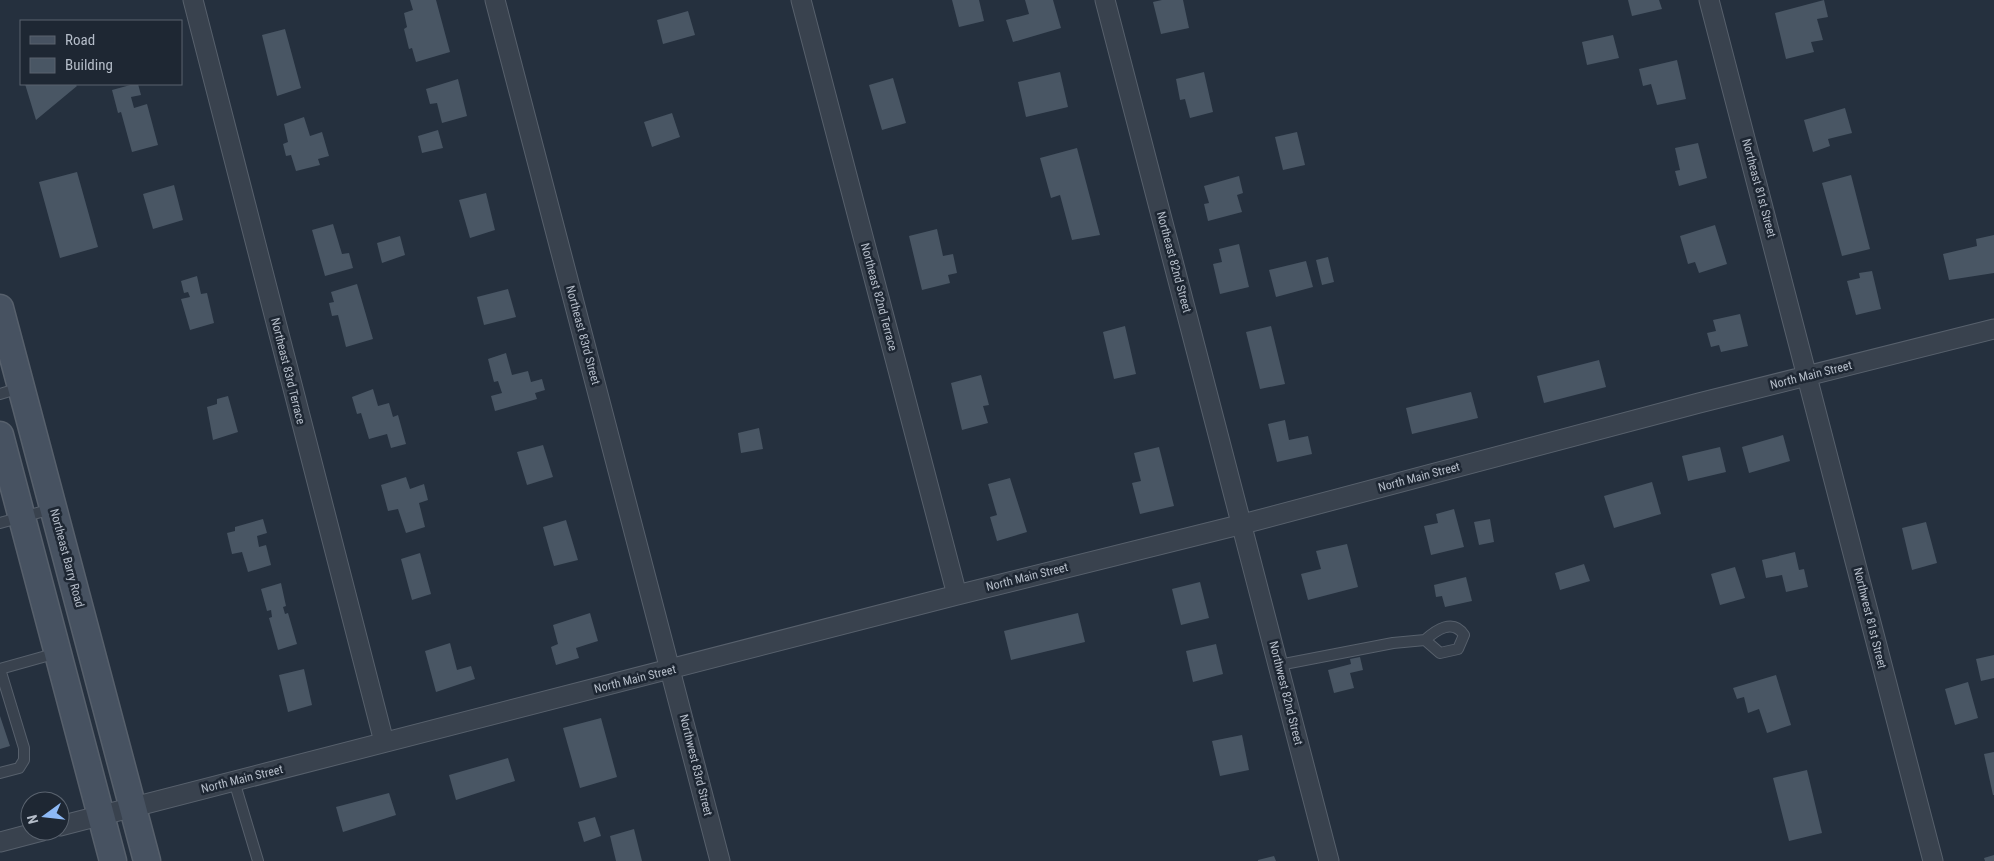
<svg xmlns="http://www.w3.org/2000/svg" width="1994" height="861" font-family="'Roboto Condensed',sans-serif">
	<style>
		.building { fill: #495664 }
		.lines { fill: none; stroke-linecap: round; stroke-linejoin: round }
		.service-casing { stroke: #57606c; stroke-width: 12 }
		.minor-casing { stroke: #57606c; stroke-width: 21 }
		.secondary-casing { stroke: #57606c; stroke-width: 29 }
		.service { stroke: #39424e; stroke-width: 10 }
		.minor { stroke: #39424e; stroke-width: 19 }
		.secondary { stroke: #475261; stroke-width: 26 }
		.labels { text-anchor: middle; stroke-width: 5; stroke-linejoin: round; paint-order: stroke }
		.street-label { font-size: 12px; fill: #b5bdc9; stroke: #1e2733 }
	</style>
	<rect width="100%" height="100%" fill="#25303e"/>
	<path class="building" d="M410,0H436L450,52L416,62L412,48L409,49L404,29L407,27L404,13L413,10Z
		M952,0H979L984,21L959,27Z
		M1025,0H1053L1061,28L1013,42L1006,20L1029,14Z
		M1162,0H1183L1189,28L1161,34L1153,2Z
		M1628,0H1659L1662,9L1632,16Z
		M1824,0L1828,17L1817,19L1823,40L1811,42L1814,52L1786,59L1775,13Z
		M688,11L695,35L663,44L657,20Z
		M285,29L301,88L277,96L262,35Z
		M1613,35L1619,58L1587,65L1582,42Z
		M1677,60L1686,99L1657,105L1651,84L1643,86L1639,69Z
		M1060,72L1068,107L1026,117L1018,82Z
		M1204,72L1213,112L1190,118L1185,99L1180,100L1176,79Z
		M893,78L906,123L882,130L869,85Z
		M458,79L467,116L442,123L437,103L430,104L426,89Z
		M25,84H75L77,86L36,120Z
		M134,84H138L141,95L131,97L134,108L147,104L158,145L132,152L121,112L118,113L112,90Z
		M1845,108L1852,133L1828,139L1830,146L1813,152L1804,120Z
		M672,113L680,137L652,147L644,122Z
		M304,117L310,136L322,132L329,156L318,159L320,165L296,171L291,155L286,156L283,144L288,142L284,124Z
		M438,130L443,148L422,153L418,136Z
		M1297,132L1305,165L1283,170L1275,137Z
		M1698,143L1707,178L1679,186L1675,171L1680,170L1675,148Z
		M1077,148L1100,235L1072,240L1060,195L1051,198L1040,158Z
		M77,172L98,247L60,258L39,182Z
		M1851,175L1870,249L1842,256L1822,183Z
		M1239,176L1243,193L1237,195L1242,212L1208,221L1204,204L1209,203L1204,186Z
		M174,185L183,220L153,229L143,194Z
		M486,193L495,230L470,238L459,200Z
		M333,224L342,254L349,253L353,268L325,276L312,230Z
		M1715,225L1727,264L1699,273L1695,262L1688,264L1680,236Z
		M937,229L943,256L953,254L957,273L948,275L950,283L922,290L909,236Z
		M1994,235V273L1949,280L1943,254L1977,246L1976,239Z
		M400,236L405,255L382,263L377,243Z
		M1239,244L1249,287L1220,294L1213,264L1222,262L1219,249Z
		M1328,257L1334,282L1322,285L1316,260Z
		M1306,261L1313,287L1276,297L1269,270Z
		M1872,271L1881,309L1856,315L1847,281L1860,278L1859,273Z
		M197,276L201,294L207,293L214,323L190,330L181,299L190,297L188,292L184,293L181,281Z
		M357,284L373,339L346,347L338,315L332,316L329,303L334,302L331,292Z
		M508,289L516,317L484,325L477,297Z
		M1740,314L1748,346L1721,352L1719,345L1711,347L1707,333L1716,331L1713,320Z
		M1125,326L1136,374L1114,379L1103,332Z
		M1271,326L1285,384L1260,389L1246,332Z
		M506,353L512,375L528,371L531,382L542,379L545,390L535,393L537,399L495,411L491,396L502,393L498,381L494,382L488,359Z
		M1599,360L1606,387L1544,403L1537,376Z
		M981,375L989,405L983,406L988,423L962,430L951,383Z
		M373,389L378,406L389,403L393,417L398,415L406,444L391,448L387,434L369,439L361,413L357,414L352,397Z
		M1471,392L1478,418L1412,434L1406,408Z
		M228,396L238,432L213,440L207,407L217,404V399Z
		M1285,420L1289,440L1308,436L1312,454L1277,462L1268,424Z
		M759,428L763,449L741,453L738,433Z
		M1783,435L1790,461L1749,473L1742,447Z
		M543,445L553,477L527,485L517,452Z
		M1159,447L1174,506L1140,514L1132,483L1141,481L1134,453Z
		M1720,447L1726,472L1688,481L1682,456Z
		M406,477L410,489L424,484L428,500L419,503L425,527L406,533L398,509L388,511L381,485Z
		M1010,478L1027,532L997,541L990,517L997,515L988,484Z
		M1652,482L1661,514L1614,528L1604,496Z
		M1454,509L1464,547L1431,555L1424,526L1438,523L1436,514Z
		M263,519L267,533L257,536L259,547L266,545L271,565L248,572L242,552L232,554L227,533L235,531V527Z
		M1490,519L1494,542L1479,545L1474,522Z
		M566,520L578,560L554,566L543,527Z
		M1926,522L1937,563L1912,570L1902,528Z
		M1347,544L1358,587L1308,600L1301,574L1321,569L1316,551Z
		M1795,552L1799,570L1804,569L1808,587L1786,592L1782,575L1766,578L1762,560Z
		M420,553L431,594L412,600L401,559Z
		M1584,564L1590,581L1560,590L1555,573Z
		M1735,567L1745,598L1720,605L1711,574Z
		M1466,577L1472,601L1445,607L1442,596L1436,597L1434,585Z
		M1200,582L1209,618L1181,625L1172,589Z
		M281,583L286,606L283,607L285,614L288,613L297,644L278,650L269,618L272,617L271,610L267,611L261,589Z
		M590,613L598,641L576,648L579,658L556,665L551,647L558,644L553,625Z
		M1078,613L1085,642L1011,660L1004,631Z
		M450,643L457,670L471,666L475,679L436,692L425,651Z
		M1216,644L1223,674L1193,682L1186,651Z
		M1994,655V678L1981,681L1976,659Z
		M1360,657L1363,670L1350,673L1354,688L1334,693L1328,670L1351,664L1350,659Z
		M304,669L312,705L288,712L279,675Z
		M1776,675L1791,725L1767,733L1759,709L1748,713L1744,697L1737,699L1733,688Z
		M1968,682L1978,718L1955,725L1945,689Z
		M0,716L10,746L0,749Z
		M601,718L617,777L580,788L563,728Z
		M1242,735L1249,770L1220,776L1212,741Z
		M1994,752V795H1993L1984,754Z
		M508,758L515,781L456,800L449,775Z
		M1807,770L1822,833L1789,841L1773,778Z
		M389,793L396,815L343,832L336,807Z
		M595,817L601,836L584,842L578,822Z
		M634,829L642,861H616L610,836Z
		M1994,855V861H1985L1984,858Z
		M1274,856L1276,861H1258V860Z"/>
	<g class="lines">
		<defs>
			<path id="service" d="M0,394L20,388
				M0,523L52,509
				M1279,665L1393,643L1425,640L1440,653L1458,649L1464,635C1453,618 1436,630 1425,640
				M0,669L57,653
				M0,773L19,768L24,760V748L0,669
				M234,781L258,861"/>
			<path id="minor" d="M193,0L384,742
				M495,0L720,861
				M801,0L957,595
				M1105,0L1329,861
				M1709,0L1933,861
				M60,826L957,595L1243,524L1699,403L1994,329
				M0,842L42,831"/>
			<path id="secondary" d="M0,308L147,861
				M0,435L113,861"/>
		</defs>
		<use href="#service" class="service-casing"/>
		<use href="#minor" class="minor-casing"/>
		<use href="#secondary" class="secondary-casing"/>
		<use href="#service" class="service"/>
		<use href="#minor" class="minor"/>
		<use href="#secondary" class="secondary"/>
	</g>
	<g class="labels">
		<g class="street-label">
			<text transform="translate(1759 188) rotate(75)" y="4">Northeast 81st Street</text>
			<text transform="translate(1174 262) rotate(75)" y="4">Northeast 82nd Street</text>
			<text transform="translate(879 297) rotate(75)" y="4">Northeast 82nd Terrace</text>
			<text transform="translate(583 335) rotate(75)" y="4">Northeast 83rd Street</text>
			<text transform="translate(288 371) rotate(76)" y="4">Northeast 83rd Terrace</text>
			<text transform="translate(1811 375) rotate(-14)" y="4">North Main Street</text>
			<text transform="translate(1419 477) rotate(-15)" y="4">North Main Street</text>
			<text transform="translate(67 558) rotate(75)" y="4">Northeast Barry Road</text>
			<text transform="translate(1027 577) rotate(-14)" y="4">North Main Street</text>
			<text transform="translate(1870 618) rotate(76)" y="4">Northwest 81st Street</text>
			<text transform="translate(635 679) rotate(-14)" y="4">North Main Street</text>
			<text transform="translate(1286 693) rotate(76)" y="4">Northwest 82nd Street</text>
			<text transform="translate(696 765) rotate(76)" y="4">Northwest 83rd Street</text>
			<text transform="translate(242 779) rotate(-14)" y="4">North Main Street</text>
		</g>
	</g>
	<rect x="20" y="20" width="162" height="65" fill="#1e2733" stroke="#5a636f"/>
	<rect x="30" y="36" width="25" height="8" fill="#475261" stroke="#5a636f"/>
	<text x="65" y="45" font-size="15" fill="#b5bdc9">Road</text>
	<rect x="30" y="58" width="25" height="15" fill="#495664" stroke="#5a636f"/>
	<text x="65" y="70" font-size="15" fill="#b5bdc9">Building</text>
	<g transform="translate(45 816) rotate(255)"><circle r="24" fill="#1e2733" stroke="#5a636f"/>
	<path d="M0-4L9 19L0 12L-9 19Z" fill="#8db9f6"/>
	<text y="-8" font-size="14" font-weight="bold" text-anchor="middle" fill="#b5bdc9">N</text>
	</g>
</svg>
